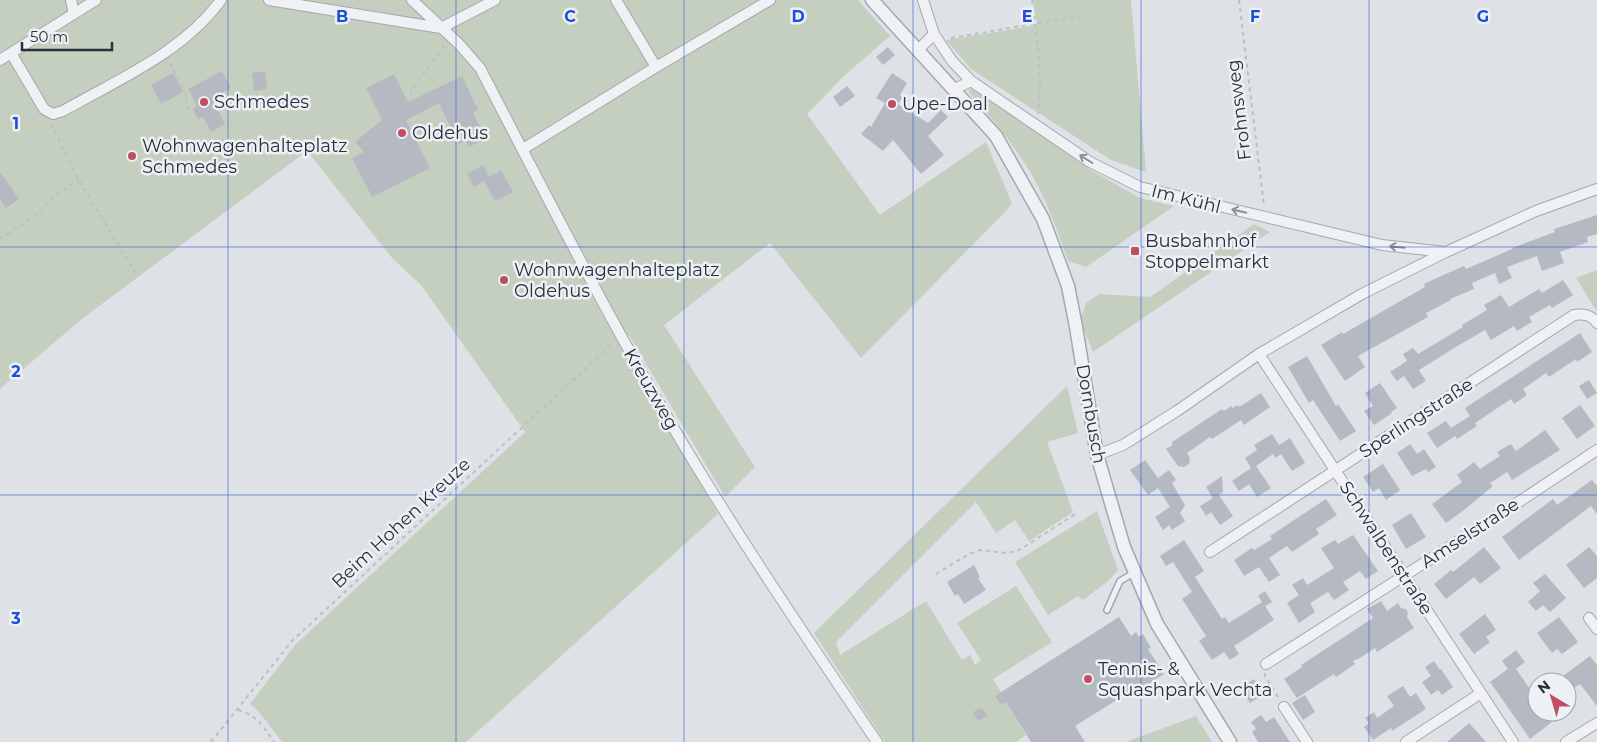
<svg xmlns="http://www.w3.org/2000/svg" width="1597" height="742" font-family="Montserrat,sans-serif">
	<style>
		.green { fill: #c4cfc0 }
		.building { fill: #b5bac2 }
		.lines { fill: none; stroke-linecap: round; stroke-linejoin: round }
		.service-casing { stroke: #a4a8af; stroke-width: 8 }
		.minor-casing { stroke: #a4a8af; stroke-width: 12 }
		.tertiary-casing { stroke: #a4a8af; stroke-width: 15 }
		.path { stroke: #bcbfc4; stroke-width: 2; stroke-dasharray: 4 4; stroke-linecap: butt }
		.service { stroke: #f0f1f4; stroke-width: 5 }
		.minor { stroke: #f0f1f4; stroke-width: 10 }
		.tertiary { stroke: #f0f1f4; stroke-width: 12 }
		.oneway { stroke: #8c9098 }
		.grid { fill: none; stroke: #1d4ed8; stroke-width: 1; stroke-opacity: 0.55 }
		.poi-dot { fill: #bf4e61; stroke: #edf0f4; stroke-width: 2 }
		.labels { text-anchor: middle; stroke-width: 5; stroke-linejoin: round; paint-order: stroke }
		.poi-label { font-size: 18px; fill: #292f3b; stroke: #edf0f4; text-anchor: start }
		.street-label { font-size: 18px; fill: #292f3b; stroke: #edf0f4 }
		.grid-label { font-size: 16px; text-anchor: middle; font-weight: bold; fill: #1d4ed8; stroke: #edf0f4; stroke-width: 5; stroke-linejoin: round; paint-order: stroke }
	</style>
	<rect width="100%" height="100%" fill="#dee1e6"/>
	<path class="green" d="M0,0H858L890,36L845,75L807,114L880,215L986,142L1012,203L1006,211L861,358L770,243L664,325L755,467L725,497L629,335L621,343L718,514L466,742H282L259,712L250,704L295,645L525,432L421,285L392,258L307,151L83,318L0,389Z
		M1033,0H1131L1146,172L1111,160L971,69L946,40L1037,25Z
		M973,87L1091,170L1140,198L1174,206L1086,267L1068,261C1057,230 1046,198 1029,170C1011,141 990,116 968,91Z
		M1254,224L1270,232L1093,352L1080,320L1086,303L1099,294L1150,297Z
		M1597,270V312L1576,278Z
		M1067,386L1078,433L1047,442L1073,512L1029,541L1015,520L996,533L976,502L836,642L840,655L926,601L962,660L970,655L975,665L981,660L957,623L1016,586L1052,642L993,679L1026,735L1016,742H885L814,633Z
		M1097,511L1118,570L1108,581L1083,600L1078,596L1048,615L1015,562Z
		M1196,716L1212,742H1128L1131,740Z"/>
	<path class="building" d="M888,47L895,55L883,65L876,57Z
		M222,71L231,88L212,98L225,124L211,132L203,117L198,119L193,109L197,106L188,89Z
		M265,71L267,89L254,91L252,73Z
		M173,73L183,92L161,104L151,85Z
		M892,73L907,83L900,95L903,97L898,104L928,123L941,110L948,117L928,136L944,155L921,174L893,140L883,151L861,134L869,125L871,127L885,103L876,98Z
		M394,74L408,102L462,76L478,110L473,113L483,133L476,137L479,142L469,147L466,141L459,144L439,103L406,120L430,168L372,197L352,158L364,152L355,142L382,120L366,88Z
		M847,86L855,96L840,107L833,97Z
		M483,165L489,177L501,170L513,192L495,201L484,181L474,187L467,174Z
		M0,172L19,199L6,208L0,199Z
		M1597,215V234L1587,237L1588,242L1560,252L1564,263L1542,271L1537,256L1507,267L1512,278L1499,284L1495,273L1472,283L1474,289L1450,299L1451,300L1426,313L1428,317L1358,356L1365,367L1345,381L1321,345L1342,332L1343,334L1425,287L1424,284L1439,277L1464,266L1466,269L1512,249V248L1555,232L1554,229Z
		M1563,280L1573,295L1552,308L1550,305L1529,317L1532,322L1517,331L1514,326L1491,340L1485,330L1459,345L1419,370L1426,381L1413,389L1404,376L1397,381L1390,372L1407,361L1403,354L1413,348L1418,354L1463,327L1462,325L1487,310L1484,305L1501,295L1509,307L1539,289L1542,293Z
		M1580,333L1592,352L1577,362L1576,359L1549,377L1546,373L1523,389L1527,395L1514,404L1511,399L1475,423L1477,426L1457,439L1455,436L1437,448L1427,433L1446,421L1451,428L1470,416L1465,408Z
		M1307,356L1336,406L1338,404L1356,431L1340,441L1313,400L1309,403L1288,367Z
		M1589,380L1597,393L1587,399L1579,386Z
		M1380,383L1397,408L1391,412L1392,413L1374,425L1364,411L1373,406L1365,393Z
		M1261,393L1270,407L1244,425L1241,420L1212,439L1210,437L1187,453L1190,458L1189,464L1184,467L1178,466L1166,449L1172,445V442L1222,409L1224,411L1231,406L1232,408L1238,405L1239,407Z
		M1580,405L1595,426L1577,439L1562,418Z
		M1545,430L1560,450L1512,480L1507,472L1490,483L1493,486L1464,510L1446,523L1432,504L1462,482L1457,475L1474,462L1480,469L1500,456L1497,452L1511,444L1516,451Z
		M1272,434L1279,445L1290,438L1305,463L1292,471L1281,454L1276,458L1273,454L1256,466L1271,488L1257,497L1249,484L1239,491L1232,481L1251,468L1245,458L1257,450L1254,445Z
		M1410,444L1417,454L1424,449L1436,467L1428,472L1426,469L1412,476L1397,453Z
		M1145,460L1158,478L1169,470L1176,480L1172,483L1185,505L1180,513L1185,521L1172,530L1169,525L1163,530L1155,517L1170,507L1158,488L1148,495L1130,470Z
		M1383,464L1400,490L1386,500L1379,488L1373,492L1363,477Z
		M1222,476L1223,492L1219,495L1233,516L1220,525L1211,512L1206,516L1200,506L1213,498L1206,487Z
		M1592,480L1597,486V514L1591,506L1519,560L1502,537L1553,499L1557,505Z
		M1326,499L1337,515L1316,529L1319,534L1292,552L1287,546L1269,558L1280,575L1269,582L1259,567L1244,576L1234,560L1252,548L1254,550L1272,539L1270,536Z
		M1411,513L1426,537L1406,549L1392,525Z
		M1353,535L1378,571L1366,579L1360,571L1343,582L1349,590L1334,600L1328,592L1310,603L1315,612L1299,623L1287,603L1299,595L1292,585L1303,578L1307,585L1334,568L1321,548L1335,540L1338,544Z
		M1184,540L1204,571L1195,577L1222,619L1225,617L1229,623L1262,602L1258,596L1265,591L1272,602L1265,606L1274,620L1234,646L1239,654L1230,660L1224,652L1212,660L1199,641L1206,636L1182,599L1192,592L1173,562L1166,566L1160,556Z
		M1484,547L1501,568L1480,584L1474,577L1446,599L1434,584L1451,570L1453,572Z
		M1589,547L1597,556V578L1584,588L1566,565Z
		M974,565L980,577L978,578L986,590L964,604L958,594L955,596L947,582Z
		M1545,574L1566,598L1550,612L1543,605L1536,611L1528,602L1540,591L1533,583Z
		M1381,601L1387,611L1398,603L1401,608L1406,609L1408,613L1407,617L1414,628L1377,652L1375,648L1360,658L1353,661L1355,664L1336,677L1334,674L1297,698L1284,679L1302,667L1301,665L1373,618L1367,609Z
		M1485,614L1496,630L1486,637L1490,642L1474,654L1459,634Z
		M1119,617L1131,636L1136,632L1139,637L1143,634L1151,648L1148,649L1164,674L1142,688L1141,685L1075,726L1085,742H1031L1006,702L1001,705L995,696Z
		M1559,617L1578,642L1562,654L1557,649L1552,653L1537,633Z
		M1516,650L1525,662L1516,669L1530,689L1532,687L1537,693V712H1565L1530,739L1490,682L1508,669L1502,661Z
		M1590,656L1597,665V706L1580,684L1573,689L1563,676Z
		M1434,661L1440,670L1441,669L1453,687L1442,695L1438,690L1431,695L1422,682L1431,676L1425,667Z
		M1254,679L1264,694L1250,703L1240,688Z
		M1403,686L1410,697L1416,693L1426,709L1392,731L1391,728L1373,740L1364,727L1369,723L1365,718L1374,712L1377,718L1394,706L1387,696Z
		M1305,695L1315,712L1303,720L1292,703Z
		M982,708L987,716L978,721L973,712Z
		M1261,715L1266,722L1274,717L1290,742H1258L1252,732L1256,729L1251,722Z
		M1469,723L1486,742H1447Z"/>
	<g class="lines">
		<defs>
			<path id="service" d="M1107,610L1120,581L1134,573"/>
			<path id="minor" d="M71,0L74,14
				M269,0L441,28L495,0
				M412,0L459,44L480,68C542,187 602,306 670,422C734,531 806,637 877,742
				M616,0L656,67
				M934,34L952,61L971,81
				M918,50L934,34L923,0
				M11,53L44,109L53,114L63,111C119,79 182,53 221,0
				M0,60L96,0
				M955,89L971,81L1090,162L1140,187L1382,245L1445,252
				M523,149L656,67L770,0
				M1259,354L1513,742
				M1097,455L1123,445L1177,411L1259,354L1362,294L1446,252L1536,211L1597,189
				M1210,552L1574,315C1583,314 1591,314 1597,323
				M1589,618L1597,629
				M1266,664L1499,515L1597,450
				M1284,707L1307,742
				M1406,742L1481,693
				M1566,742L1597,723"/>
			<path id="tertiary" d="M872,0L996,136L1043,219L1068,286L1076,327L1097,455L1124,547L1157,624L1230,742"/>
		</defs>
		<use href="#service" class="service-casing"/>
		<use href="#minor" class="minor-casing"/>
		<use href="#tertiary" class="tertiary-casing"/>
		<path class="path" d="M1032,0C1037,38 1043,76 1038,114
			M1239,0L1264,206
			M951,38L1086,15
			M170,63L185,92L188,110
			M410,111L411,91L443,48V44
			M51,124L78,179L135,272
			M0,239L40,212L56,196L78,179
			M936,574L969,554L980,550L1007,553L1019,550L1077,513
			M1265,673V676L1278,697
			M238,710C258,716 262,725 274,742
			M211,742L292,641L613,343"/>
		<use href="#service" class="service"/>
		<use href="#minor" class="minor"/>
		<use href="#tertiary" class="tertiary"/>
	</g>
	<defs><path id="oneway-shaft" d="M-6 0H5M1.5-3L5.5 0L1.5 3" fill="none" stroke-width="1.6" stroke-linecap="round" stroke-linejoin="round" transform="scale(1.25)"/></defs>
	<g class="oneway">
		<use href="#oneway-shaft" transform="translate(1086 159) rotate(-148)"/>
		<use href="#oneway-shaft" transform="translate(1239 211) rotate(-166)"/>
		<use href="#oneway-shaft" transform="translate(1397 247) rotate(-174)"/>
	</g>
	<path class="grid" d="M228,0V742M456,0V742M684,0V742M913,0V742M1141,0V742M1369,0V742M0,247H1597M0,495H1597"/>
	<g class="poi-dot">
		<circle cx="204" cy="102" r="5"/>
		<circle cx="892" cy="104" r="5"/>
		<circle cx="402" cy="133" r="5"/>
		<circle cx="132" cy="156" r="5"/>
		<rect x="1130" y="246" width="10" height="10" rx="2.5"/>
		<circle cx="504" cy="280" r="5"/>
		<circle cx="1088" cy="679" r="5"/>
	</g>
	<g class="labels">
		<g class="poi-label">
			<text x="214" y="108">Schmedes</text>
			<text x="902" y="110">Upe-Doal</text>
			<text x="412" y="139">Oldehus</text>
			<text x="142" y="152">Wohnwagenhalteplatz<tspan x="142" dy="21">Schmedes</tspan></text>
			<text x="1145" y="247">Busbahnhof<tspan x="1145" dy="21">Stoppelmarkt</tspan></text>
			<text x="514" y="276">Wohnwagenhalteplatz<tspan x="514" dy="21">Oldehus</tspan></text>
			<text x="1098" y="675">Tennis- &amp;<tspan x="1098" dy="21">Squashpark Vechta</tspan></text>
		</g>
		<g class="street-label">
			<text transform="translate(1239 110) rotate(-97)" y="6">Frohnsweg</text>
			<text transform="translate(1186 199) rotate(14)" y="6">Im Kühl</text>
			<text transform="translate(651 389) rotate(60)" y="6">Kreuzweg</text>
			<text transform="translate(1091 414) rotate(80)" y="6">Dornbusch</text>
			<text transform="translate(1416 418) rotate(-33)" y="6">Sperlingstraße</text>
			<text transform="translate(401 523) rotate(-43)" y="6">Beim Hohen Kreuze</text>
			<text transform="translate(1470 533) rotate(-33)" y="6">Amselstraße</text>
			<text transform="translate(1386 548) rotate(57)" y="6">Schwalbenstraße</text>
		</g>
	</g>
	<g class="grid-label">
		<text x="342" y="22">B</text>
		<text x="570" y="22">C</text>
		<text x="798" y="22">D</text>
		<text x="1027" y="22">E</text>
		<text x="1255" y="22">F</text>
		<text x="1483" y="22">G</text>
		<text x="16" y="129">1</text>
		<text x="16" y="377">2</text>
		<text x="16" y="624">3</text>
	</g>
	<g transform="translate(1552 697) rotate(322)"><circle r="24" fill="#edf0f4" stroke="#9fa3aa"/>
	<path d="M0-4L9 19L0 12L-9 19Z" fill="#bf4e61"/>
	<text y="-8" font-size="14" font-weight="bold" text-anchor="middle" fill="#292f3b">N</text>
	</g>
	<path d="M22 42v8h90v-8" fill="none" stroke="#292f3b" stroke-width="2.5"/>
	<text x="30" y="42" font-size="15" fill="#292f3b" stroke="#edf0f4" stroke-width="4" paint-order="stroke">50 m</text>
</svg>
